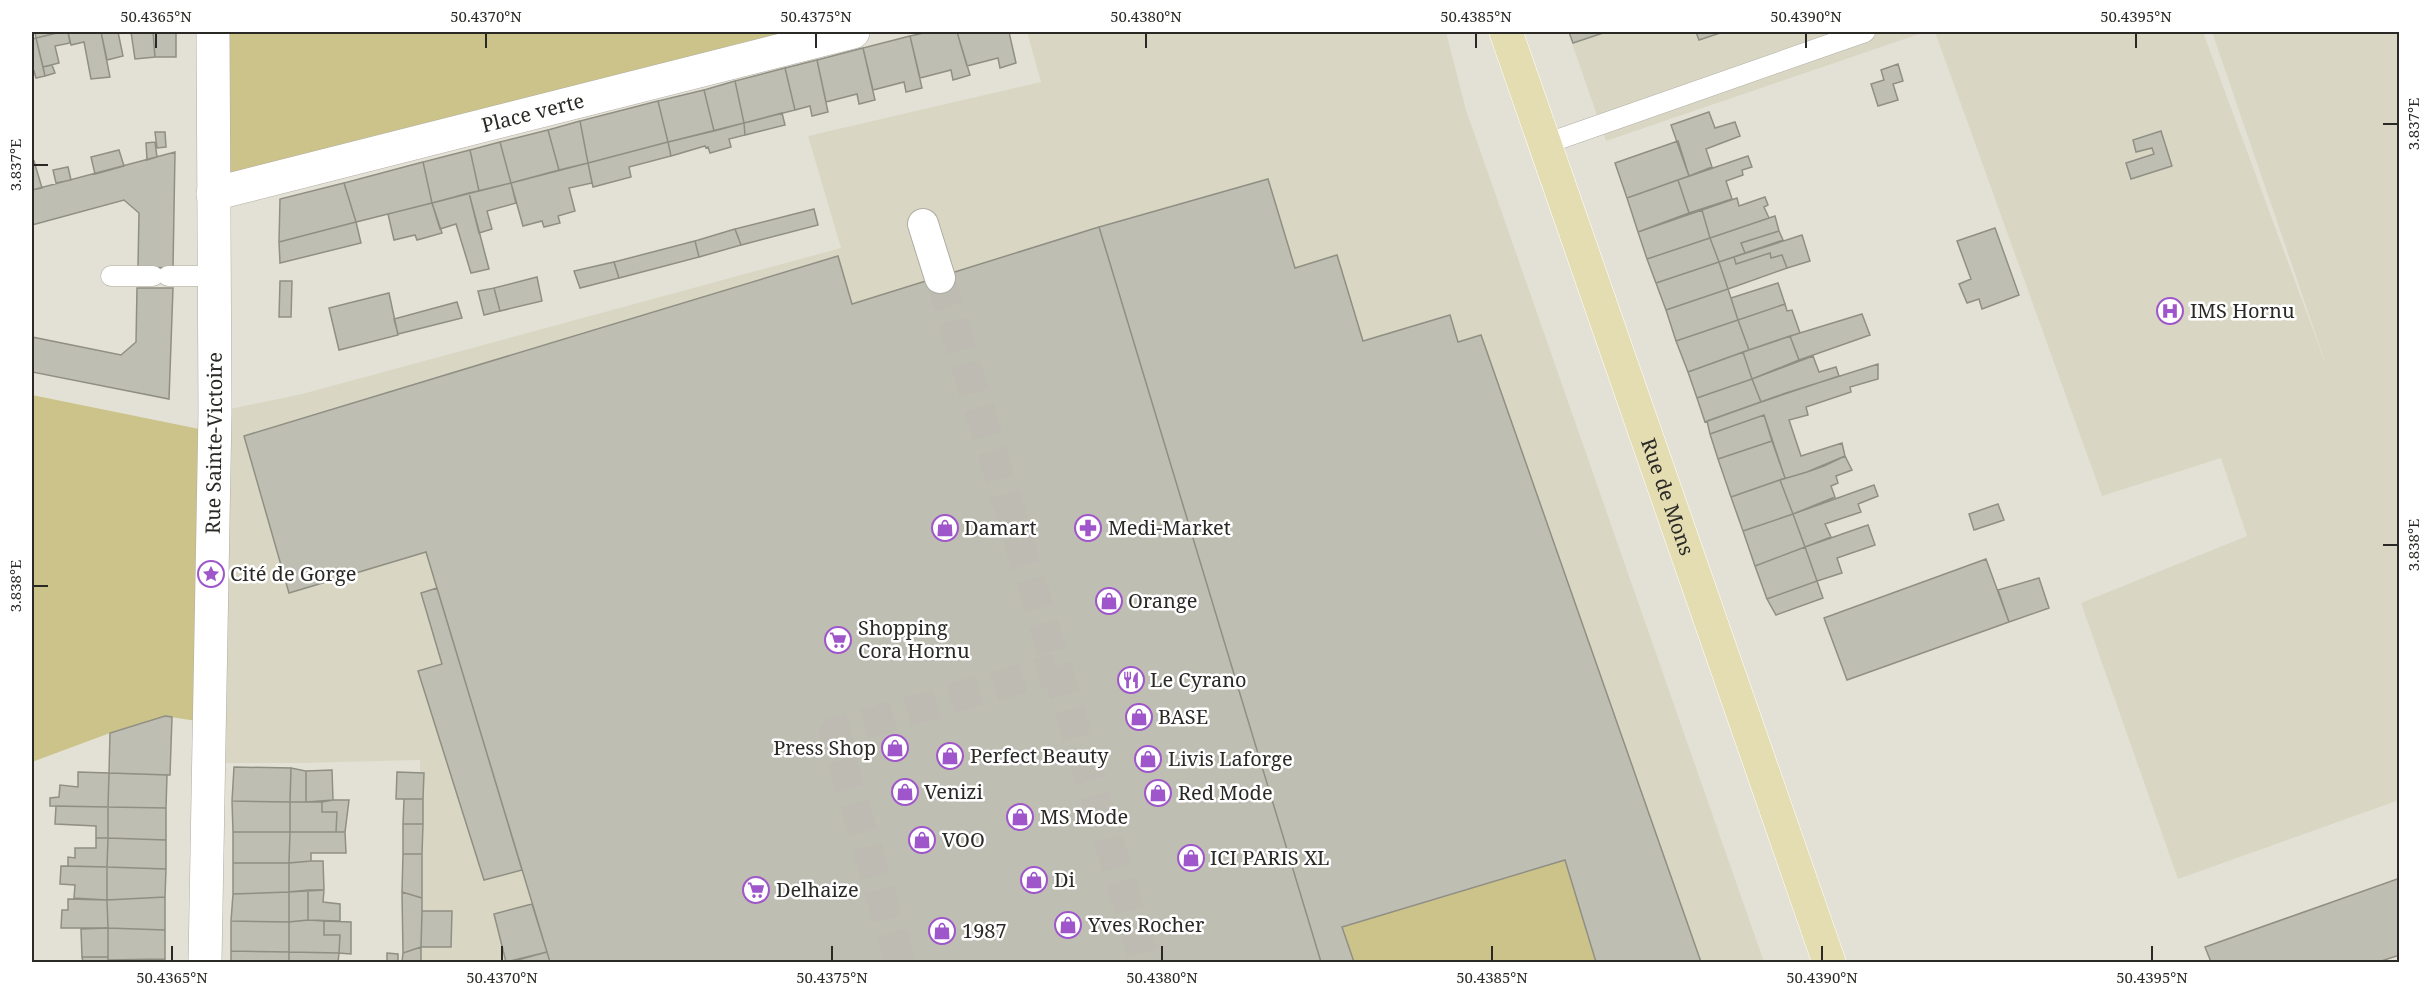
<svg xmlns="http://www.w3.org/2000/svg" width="2431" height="994" font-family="'Noto Serif',serif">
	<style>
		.built { fill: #d9d7c3 }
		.green { fill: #ccc38a }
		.building { fill: #bfbeb2; stroke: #908f84; stroke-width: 1.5 }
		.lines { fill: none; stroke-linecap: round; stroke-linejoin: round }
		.pedestrian-tunnel { stroke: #bebcb2; stroke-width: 30; stroke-dasharray: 30 15; stroke-linecap: butt }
		.service-casing { stroke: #afada2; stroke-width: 21 }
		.pedestrian-casing { stroke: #afada2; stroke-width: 32 }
		.minor-casing { stroke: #afada2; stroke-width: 34 }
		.primary-casing { stroke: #fff; stroke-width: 34 }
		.service { stroke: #fff; stroke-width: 20 }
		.pedestrian { stroke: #fff; stroke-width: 30 }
		.minor { stroke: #fff; stroke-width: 33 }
		.primary { stroke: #e4ddb2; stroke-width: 33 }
		.ticks { fill: none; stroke: #2a2925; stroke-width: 2 }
		.labels { text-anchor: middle; stroke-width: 5; stroke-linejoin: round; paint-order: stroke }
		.street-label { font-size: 20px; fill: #2a2925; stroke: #fff }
		.poi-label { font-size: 20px; fill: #2a2925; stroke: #fff; text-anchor: start }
		.neatline { fill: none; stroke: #2a2925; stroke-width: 2 }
		.ticks-label { font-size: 15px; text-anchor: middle; fill: #2a2925 }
	</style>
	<rect width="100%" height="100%" fill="#e3e1d5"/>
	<path class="built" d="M1027,32H1446L1466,110L1764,962H420V760L302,763H208L215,412L302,394L841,248L808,136L1041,82Z
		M1568,32H1925L1606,141Z
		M1935,32H2203L2329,373L2212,32H2399V800L2178,879L2081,603L2247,536L2221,458L2102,496Z"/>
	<path class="green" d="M213,32H853L213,194Z
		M32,395L214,432L197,721L164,716L110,733L32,762Z
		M1565,860L1596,962H1354L1342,927Z"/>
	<path class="building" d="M35,32H61L36,38Z
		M61,32H68L70,43L55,46L59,63L43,67L36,38Z
		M68,32H101L110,77L91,79L84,42L71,45Z
		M101,32H118L123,56L107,60Z
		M131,32H153L155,57L135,59Z
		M153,32H176V57H155Z
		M928,32H957L970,75L953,80L951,70L920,78L910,36Z
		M957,32H1009L1016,63L1000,68L998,58L967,66Z
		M1569,32H1606L1573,43Z
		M1696,32H1723L1699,40Z
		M910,36L922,88L906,92L904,82L873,90L863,48Z
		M36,38L45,76L36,78L34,71L32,72V39Z
		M863,48L875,100L859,104L857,94L826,102L817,60Z
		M817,60L828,112L812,116L810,106L795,110L785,68Z
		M1898,64L1903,81L1893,84L1898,100L1878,106L1871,84L1884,80L1881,70Z
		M52,65L55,73L45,76L43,67Z
		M785,68L795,110L744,123L735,81Z
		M735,81L744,123L714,131L704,90Z
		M704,90L714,131L668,142L658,101Z
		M658,101L668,142L588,163L580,121Z
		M1709,112L1715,128L1735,122L1740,136L1706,149L1712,167L1689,176L1671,125Z
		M782,113L785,125L745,135L744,123Z
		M580,121L588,163L559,170L548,130Z
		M744,123L745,135L729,139L731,147L710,153L708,147L706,148L705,146L671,156L668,142Z
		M548,130L559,170L511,183L500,142Z
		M2161,131L2172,166L2131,179L2126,163L2154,154L2152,148L2136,152L2133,140Z
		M155,132H165L166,147L157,148Z
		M1678,141L1689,176L1627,198L1615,163Z
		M155,142L157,157L147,160L146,143Z
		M500,142L511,183L479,191L470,150Z
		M668,142L671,156L629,167L631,177L593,187L588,163Z
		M119,150L124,166L95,174L91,157Z
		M470,150L479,191L432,203L423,162Z
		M175,152L173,268L138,267L139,213L124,200L32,225V190Z
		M1748,156L1752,167L1742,170L1743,175L1726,181L1732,199L1689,213L1678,180Z
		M34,161L42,188L32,190V162Z
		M423,162L432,203L356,222L344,183Z
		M588,163L592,183L569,188L575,211L558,216L560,223L544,227L542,221L523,226L511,183Z
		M68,167L71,180L56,183L53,170Z
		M1268,179L1295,268L1337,255L1363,341L1450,315L1458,342L1481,335L1701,962H1596L1565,860L1342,927L1354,962H1321L1099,227Z
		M1678,180L1689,213L1638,232L1627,198Z
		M344,183L356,222L279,242L280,199Z
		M511,183L516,203L487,211L492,229L479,233L469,193Z
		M469,193L489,269L471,273L456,224L440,229L432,203Z
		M1765,197L1768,205L1764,207L1769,218L1710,238L1702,210L1737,198L1739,206Z
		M432,203L442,233L417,240L415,235L394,240L388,214Z
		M814,209L818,225L741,245L735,229Z
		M1702,210L1710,238L1647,259L1638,232Z
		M1775,216L1779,231L1741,243L1745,253L1719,262L1710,238Z
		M356,222L361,243L280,263L279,242Z
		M1099,227L1321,962H550L426,552L289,593L244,436L838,256L852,304Z
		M1995,228L2019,295L1982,309L1979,299L1967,303L1959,284L1971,279L1957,241Z
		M735,229L741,245L699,257L695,241Z
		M1779,231L1783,240L1745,253L1741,243Z
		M1802,235L1810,261L1787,268L1782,255L1771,258L1770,253L1736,264L1734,257Z
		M1710,238L1719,262L1656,283L1647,259Z
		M695,241L699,257L619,278L614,262Z
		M1770,253L1771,258L1782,255L1787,268L1728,289L1719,262L1734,257L1736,264Z
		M614,262L619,278L580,288L574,271Z
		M1719,262L1728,289L1666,310L1656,283Z
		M537,277L542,301L500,311L494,288Z
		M280,281H292L291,317H279Z
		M1778,283L1785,304L1738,320L1731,298Z
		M137,288H173L169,399L32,372V337L121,355L136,342Z
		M494,288L500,311L484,315L478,291Z
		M1728,289L1738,320L1676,341L1666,310Z
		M389,293L398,335L339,350L329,308Z
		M457,302L462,318L398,334L394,319Z
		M1785,304L1787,311L1792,310L1800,333L1749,350L1738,320Z
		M1862,314L1870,335L1799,360L1790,336Z
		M1738,320L1749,350L1688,372L1676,341Z
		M1790,336L1799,360L1752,379L1743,352Z
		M1743,352L1752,379L1697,398L1688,372Z
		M1813,356L1819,372L1836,367L1839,376L1761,402L1752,379Z
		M1878,364V379L1850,387L1851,392L1806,407L1808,415L1789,420L1801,456L1842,443L1845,456L1824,466L1807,472L1780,480L1785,478L1764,415L1710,434L1707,421L1786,393Z
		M1752,379L1761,402L1705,422L1697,398Z
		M1764,415L1772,441L1718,459L1710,434Z
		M1772,441L1785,478L1731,497L1718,459Z
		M1845,456L1852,470L1836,476L1838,483L1831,486L1835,497L1793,514L1780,480L1807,472Z
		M1780,480L1793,514L1743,531L1731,497Z
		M1874,485L1878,496L1858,504L1861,512L1825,524L1831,537L1805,547L1793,514Z
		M1998,504L2004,520L1974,530L1969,514Z
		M1793,514L1805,547L1755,566L1743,531Z
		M1868,525L1875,545L1837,558L1842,573L1817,581L1805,547Z
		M1805,547L1817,581L1767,599L1755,566Z
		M1986,559L2009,622L1847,680L1824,618Z
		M2039,578L2049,608L2009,622L1998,590Z
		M1817,581L1823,598L1776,615L1767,599Z
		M437,588L522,870L484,880L418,671L442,664L421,593Z
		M165,716L172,717L170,775L109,773L110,733Z
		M234,767L291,768L290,802L232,801Z
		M291,768L306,771V802H290Z
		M332,770L333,800L306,802V771Z
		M78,772L109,773L108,807L50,806V798L59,797L60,785L78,787Z
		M397,772L424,773L423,799H396Z
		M109,773L167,775L166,808L108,807Z
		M404,799H423V824H403Z
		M333,800H349L345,832H336L337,812H322V802Z
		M232,801L290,802V832H233Z
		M290,802H322V812H337L336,832H290Z
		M56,806L108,807V838H96V826L55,824Z
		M108,807L166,808V840L108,838Z
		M403,824H423L422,854H403Z
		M233,832H290L289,863H233Z
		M290,832H345L346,853H311V861L289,863Z
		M96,838H108L107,867L68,866V857L75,858V848H96Z
		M108,838L166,840V869L107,867Z
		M403,854H422V898L402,892Z
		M311,861H323L324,890L289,892V863Z
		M233,863H289V892L233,894Z
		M61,866L107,867V900L74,898L75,885L60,884Z
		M107,867L166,869L165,897L107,900Z
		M2400,878V955L2378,962H2211L2205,947Z
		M308,890H324L323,902L340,904V921L308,920Z
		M308,890V920L289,922V892Z
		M289,892V922L231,921L233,894Z
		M402,892L422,898V911L421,947L403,953Z
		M165,897V930L108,928L107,900Z
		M68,899L107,900L108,928H61L62,910H68Z
		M532,904L547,952L506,962L494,914Z
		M422,911H452L451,947H421Z
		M308,920L324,921V935H340L339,953L289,952V922Z
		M231,921L289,922V952L231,951Z
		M324,921L351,922V954L339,953L340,935H324Z
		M108,928L165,930V959L108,960Z
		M108,928V957H82L81,929Z
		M421,947V962H402L403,953Z
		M231,951L289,952V962H231Z
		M289,952L339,953L338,962H289Z
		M547,952L550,962H510Z
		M387,953L398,954V962H387Z
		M82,957H108V962H83Z
		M165,959V962H108V960Z"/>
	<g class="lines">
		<path class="pedestrian-tunnel" d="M940,278L1145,962
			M900,962L834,733L1057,668"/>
		<defs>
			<path id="service" d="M1545,144L1865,32
				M111,276H153
				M168,276H213"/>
			<path id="pedestrian" d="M923,224L940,278"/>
			<g id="minor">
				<path id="s1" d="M213,194L853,32"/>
				<path id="s2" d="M205,962L215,412L213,32"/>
			</g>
			<g id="primary">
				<path id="s3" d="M1506,32L1829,962"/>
			</g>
		</defs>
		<use href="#service" class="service-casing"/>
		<use href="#pedestrian" class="pedestrian-casing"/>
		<use href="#minor" class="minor-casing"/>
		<use href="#primary" class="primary-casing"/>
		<use href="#service" class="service"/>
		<use href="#pedestrian" class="pedestrian"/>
		<use href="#minor" class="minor"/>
		<use href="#primary" class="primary"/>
	</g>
	<path class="ticks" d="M156,33V48M486,33V48M816,33V48M1146,33V48M1476,33V48M1806,33V48M2136,33V48M2383,124H2398M33,165H48M2383,545H2398M33,586H48M172,946V961M502,946V961M832,946V961M1162,946V961M1492,946V961M1822,946V961M2152,946V961"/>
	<defs>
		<symbol id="hospital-ring" viewBox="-11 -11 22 22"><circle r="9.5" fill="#fff" stroke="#9e56ca" stroke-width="1.5"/><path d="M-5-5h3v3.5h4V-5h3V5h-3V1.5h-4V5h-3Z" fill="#9e56ca"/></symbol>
		<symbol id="shop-ring" viewBox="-11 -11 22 22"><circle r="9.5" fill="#fff" stroke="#9e56ca" stroke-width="1.5"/><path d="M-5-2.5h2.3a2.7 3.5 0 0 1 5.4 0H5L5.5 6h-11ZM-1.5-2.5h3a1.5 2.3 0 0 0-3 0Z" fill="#9e56ca"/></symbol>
		<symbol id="pharmacy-ring" viewBox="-11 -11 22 22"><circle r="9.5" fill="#fff" stroke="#9e56ca" stroke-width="1.5"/><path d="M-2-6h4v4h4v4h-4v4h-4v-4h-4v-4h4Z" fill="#9e56ca"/></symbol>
		<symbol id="sight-ring" viewBox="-11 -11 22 22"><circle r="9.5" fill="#fff" stroke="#9e56ca" stroke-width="1.5"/><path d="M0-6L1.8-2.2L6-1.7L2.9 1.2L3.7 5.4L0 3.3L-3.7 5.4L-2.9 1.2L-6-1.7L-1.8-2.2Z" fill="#9e56ca"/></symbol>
		<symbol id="supermarket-ring" viewBox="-11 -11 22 22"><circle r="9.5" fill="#fff" stroke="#9e56ca" stroke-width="1.5"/><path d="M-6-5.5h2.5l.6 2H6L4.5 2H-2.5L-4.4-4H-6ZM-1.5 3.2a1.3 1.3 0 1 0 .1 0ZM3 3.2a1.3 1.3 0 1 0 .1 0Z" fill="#9e56ca"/></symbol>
		<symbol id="restaurant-ring" viewBox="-11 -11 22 22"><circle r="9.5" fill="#fff" stroke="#9e56ca" stroke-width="1.5"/><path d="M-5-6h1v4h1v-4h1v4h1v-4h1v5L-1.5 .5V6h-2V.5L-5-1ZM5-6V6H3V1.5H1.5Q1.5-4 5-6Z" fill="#9e56ca"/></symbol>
	</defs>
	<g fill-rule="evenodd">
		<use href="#hospital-ring" x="2155" y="296" width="30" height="30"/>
		<use href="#shop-ring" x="930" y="513" width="30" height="30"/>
		<use href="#pharmacy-ring" x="1073" y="513" width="30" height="30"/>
		<use href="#sight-ring" x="196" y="559" width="30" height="30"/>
		<use href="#shop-ring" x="1094" y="586" width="30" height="30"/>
		<use href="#supermarket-ring" x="823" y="625" width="30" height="30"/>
		<use href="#restaurant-ring" x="1116" y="665" width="30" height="30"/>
		<use href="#shop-ring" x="1124" y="702" width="30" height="30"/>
		<use href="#shop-ring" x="880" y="733" width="30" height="30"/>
		<use href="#shop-ring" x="935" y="741" width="30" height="30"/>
		<use href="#shop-ring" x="1133" y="744" width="30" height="30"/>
		<use href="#shop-ring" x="890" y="777" width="30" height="30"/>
		<use href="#shop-ring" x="1143" y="778" width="30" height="30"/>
		<use href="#shop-ring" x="1005" y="802" width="30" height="30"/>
		<use href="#shop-ring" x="907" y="825" width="30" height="30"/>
		<use href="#shop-ring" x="1176" y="843" width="30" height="30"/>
		<use href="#shop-ring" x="1019" y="865" width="30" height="30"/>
		<use href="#supermarket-ring" x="741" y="875" width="30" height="30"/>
		<use href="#shop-ring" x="1053" y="910" width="30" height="30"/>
		<use href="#shop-ring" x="927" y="916" width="30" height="30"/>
	</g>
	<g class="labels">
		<g class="street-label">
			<text dy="7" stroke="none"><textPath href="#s1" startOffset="330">Place verte</textPath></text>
			<text dy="7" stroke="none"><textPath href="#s2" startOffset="519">Rue Sainte-Victoire</textPath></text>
			<text dy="7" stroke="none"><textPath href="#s3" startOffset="492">Rue de Mons</textPath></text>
		</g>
		<g class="poi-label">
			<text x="2190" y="318">IMS Hornu</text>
			<text x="964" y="535">Damart</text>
			<text x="1108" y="535">Medi-Market</text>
			<text x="230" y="581">Cité de Gorge</text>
			<text x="1128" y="608">Orange</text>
			<text x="858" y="635">Shopping<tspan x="858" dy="23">Cora Hornu</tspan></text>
			<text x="1150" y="687">Le Cyrano</text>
			<text x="1158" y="724">BASE</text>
			<text x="876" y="755" text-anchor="end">Press Shop</text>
			<text x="970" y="763">Perfect Beauty</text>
			<text x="1168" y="766">Livis Laforge</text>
			<text x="924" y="799">Venizi</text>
			<text x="1178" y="800">Red Mode</text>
			<text x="1040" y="824">MS Mode</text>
			<text x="942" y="847">VOO</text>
			<text x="1210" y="865">ICI PARIS XL</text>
			<text x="1054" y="887">Di</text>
			<text x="776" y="897">Delhaize</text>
			<text x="1088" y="932">Yves Rocher</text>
			<text x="962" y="938">1987</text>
		</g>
	</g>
	<rect width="2431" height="994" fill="none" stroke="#ffffff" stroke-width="66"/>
	<rect x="33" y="33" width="2365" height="928" class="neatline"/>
	<g class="ticks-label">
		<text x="156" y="22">50.4365°N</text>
		<text x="486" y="22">50.4370°N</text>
		<text x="816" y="22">50.4375°N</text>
		<text x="1146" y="22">50.4380°N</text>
		<text x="1476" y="22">50.4385°N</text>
		<text x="1806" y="22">50.4390°N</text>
		<text x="2136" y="22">50.4395°N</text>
		<text transform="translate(2414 124) rotate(-90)" y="5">3.837°E</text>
		<text transform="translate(16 165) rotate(-90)" y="5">3.837°E</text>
		<text transform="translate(2414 545) rotate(-90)" y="5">3.838°E</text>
		<text transform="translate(16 586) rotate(-90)" y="5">3.838°E</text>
		<text x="172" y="983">50.4365°N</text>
		<text x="502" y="983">50.4370°N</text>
		<text x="832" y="983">50.4375°N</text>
		<text x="1162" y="983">50.4380°N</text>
		<text x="1492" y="983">50.4385°N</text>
		<text x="1822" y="983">50.4390°N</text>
		<text x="2152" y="983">50.4395°N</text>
	</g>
</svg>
